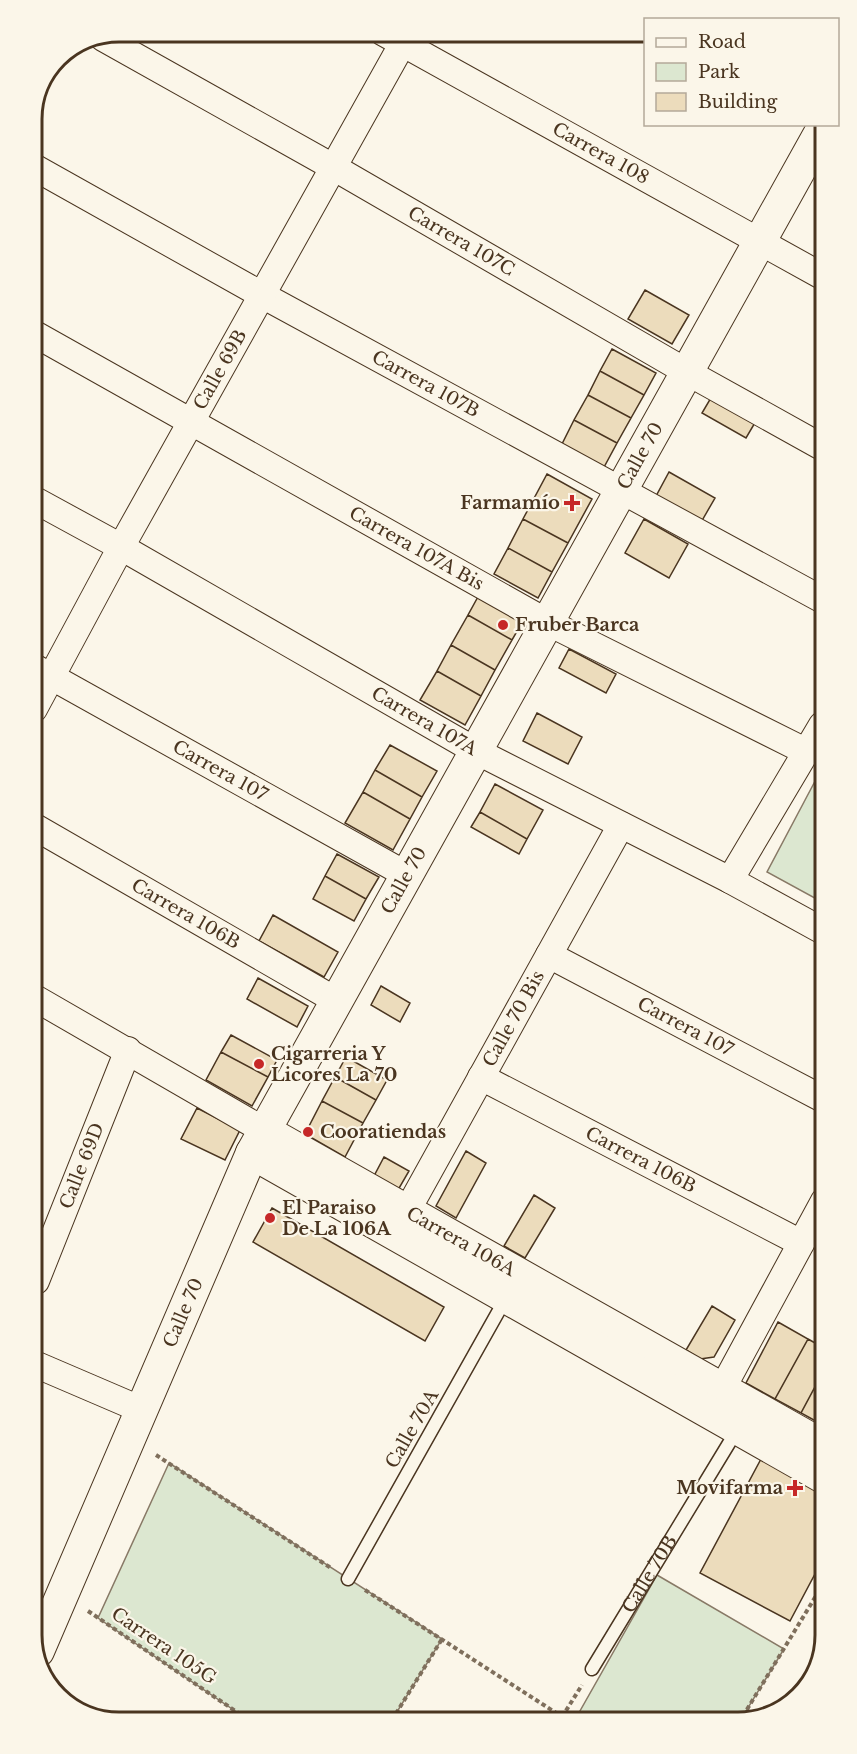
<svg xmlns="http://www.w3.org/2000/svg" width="857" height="1754" font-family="'Libre Baskerville',serif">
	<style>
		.green { fill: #dce7d0; stroke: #887966; stroke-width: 1.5 }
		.building { fill: #ecdcbc; stroke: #4a3520; stroke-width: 1.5 }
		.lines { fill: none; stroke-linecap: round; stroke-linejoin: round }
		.service-casing { stroke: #4a3520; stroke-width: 15 }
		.minor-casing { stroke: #4a3520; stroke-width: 28 }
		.tertiary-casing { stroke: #4a3520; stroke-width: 34 }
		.path { stroke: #7f6f5c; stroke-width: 4; stroke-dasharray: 4.5 3; stroke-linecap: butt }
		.service { stroke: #fbf6e9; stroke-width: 12 }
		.minor { stroke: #fbf6e9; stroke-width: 26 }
		.tertiary { stroke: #fbf6e9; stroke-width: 32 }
		.poi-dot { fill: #c62828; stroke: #fbf6e9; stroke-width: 2 }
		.labels { text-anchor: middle; stroke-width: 4.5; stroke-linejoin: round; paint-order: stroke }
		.street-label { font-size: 18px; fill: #4a3520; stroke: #fbf6e9 }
		.poi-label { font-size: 18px; font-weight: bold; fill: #4a3520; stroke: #fbf6e9; text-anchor: start }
		.rim { fill: none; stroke: #4a3520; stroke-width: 3 }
	</style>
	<rect width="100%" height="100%" fill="#fbf6e9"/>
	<path class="green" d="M822,768V902L767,872Z
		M169,1463L442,1639L392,1720L250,1721L98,1618Z
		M657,1575L784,1649L743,1716L576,1718Z"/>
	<path class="building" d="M645,290L689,315L672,344L628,319Z
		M612,349L656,373L644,395L600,371Z
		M600,371L644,395L631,418L588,395Z
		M588,395L631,418L617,443L574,420Z
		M712,396L756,421L746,438L702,413Z
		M574,420L617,443L603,469L561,446Z
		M669,472L715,498L700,524L655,498Z
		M547,474L592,499L568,543L523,519Z
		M523,519L568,543L552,572L508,548Z
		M644,519L688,544L669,578L625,553Z
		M508,548L552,572L538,598L494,574Z
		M479,595L523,621L512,640L468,615Z
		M468,615L512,640L495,670L451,645Z
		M451,645L495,670L481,696L437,671Z
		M569,649L616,674L606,693L559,668Z
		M437,671L481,696L465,725L420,700Z
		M537,713L582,737L568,764L523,741Z
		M390,745L437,771L422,797L375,770Z
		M375,770L422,797L410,819L363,792Z
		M495,784L543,810L527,839L480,812Z
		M363,792L410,819L393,850L345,823Z
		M480,812L527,839L519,854L471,827Z
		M337,854L379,877L366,899L325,876Z
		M325,876L366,899L354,921L313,899Z
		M273,915L338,952L324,977L259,941Z
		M258,978L308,1006L297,1027L247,999Z
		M381,986L410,1003L400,1022L371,1005Z
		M231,1035L277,1060L268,1077L221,1052Z
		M221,1052L268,1077L252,1106L206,1080Z
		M346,1057L387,1080L376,1100L335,1077Z
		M335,1077L376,1100L363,1123L322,1101Z
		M322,1101L363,1123L345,1157L305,1134Z
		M197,1108L240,1130L225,1160L181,1139Z
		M466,1151L486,1163L456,1218L436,1206Z
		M384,1157L409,1171L398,1190L374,1176Z
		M534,1195L555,1208L525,1258L504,1246Z
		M272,1208L444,1307L425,1341L253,1242Z
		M712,1306L735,1320L714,1357L700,1359L686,1350Z
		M778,1322L808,1339L775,1399L746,1383Z
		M808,1339L824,1348V1370L801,1413L775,1399Z
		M824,1370L825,1423L823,1425L801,1413Z
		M761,1459L825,1493V1555L790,1621L700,1573Z"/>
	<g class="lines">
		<defs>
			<g id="service">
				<path d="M348,1579L506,1298"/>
				<path id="s1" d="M592,1669L737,1430"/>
			</g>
			<g id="minor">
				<path id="s2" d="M382,32L820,275"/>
				<path id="s3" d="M103,38L333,167L687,372L820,446"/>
				<path id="s4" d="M32,166L262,295L821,599"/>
				<path id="s5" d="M33,333L547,622L805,751"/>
				<path id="s6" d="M33,499L121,547L476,751L730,880L823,931"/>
				<path id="s7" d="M34,667L407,875"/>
				<path id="s8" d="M34,709L121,547L409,32"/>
				<path id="s9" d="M35,827L337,1001"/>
				<path d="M730,880L822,725"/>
				<path id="s10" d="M549,955L823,1099"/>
				<path d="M35,998L265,1131"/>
				<path id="s11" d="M481,1077L801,1243"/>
				<path id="s12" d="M407,1211L621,825"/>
				<path id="s13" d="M36,1281L128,1050"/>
				<path d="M37,1365L142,1410"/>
				<path d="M714,1404L824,1201"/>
			</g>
			<g id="tertiary">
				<path id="s14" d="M265,1131L825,1447"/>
				<path d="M252,1153L825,1478"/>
				<path id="s15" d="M38,1651L252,1153L819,135"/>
			</g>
		</defs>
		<use href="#service" class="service-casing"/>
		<use href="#minor" class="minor-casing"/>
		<use href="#tertiary" class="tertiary-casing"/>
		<path class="path" d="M156,1455L331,1568
			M365,1590L564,1718
			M88,1611L250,1721
			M743,1716L825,1581
			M562,1717L582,1685
			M392,1720L442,1639"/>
		<use href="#service" class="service"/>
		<use href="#minor" class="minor"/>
		<use href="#tertiary" class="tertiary"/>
	</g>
	<g class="poi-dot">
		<path d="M569 494h6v6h6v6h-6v6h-6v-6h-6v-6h6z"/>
		<circle cx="503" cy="625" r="6"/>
		<circle cx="259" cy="1064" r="6"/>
		<circle cx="308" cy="1132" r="6"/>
		<circle cx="270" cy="1218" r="6"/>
		<path d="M792 1479h6v6h6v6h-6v6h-6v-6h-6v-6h6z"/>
	</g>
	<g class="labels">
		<g class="street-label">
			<text dy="6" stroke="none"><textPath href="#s2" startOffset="250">Carrera 108</textPath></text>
			<text dy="6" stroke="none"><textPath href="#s3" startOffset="412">Carrera 107C</textPath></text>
			<text dy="6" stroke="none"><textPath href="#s8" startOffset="387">Calle 69B</textPath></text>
			<text dy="6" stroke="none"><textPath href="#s4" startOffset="450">Carrera 107B</textPath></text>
			<text dy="6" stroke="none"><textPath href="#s15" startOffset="1340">Calle 70</textPath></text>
			<text dy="6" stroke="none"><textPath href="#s5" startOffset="440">Carrera 107A Bis</textPath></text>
			<text dy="6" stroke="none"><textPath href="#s6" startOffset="450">Carrera 107A</textPath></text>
			<text dy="6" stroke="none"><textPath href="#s7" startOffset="213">Carrera 107</textPath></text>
			<text dy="6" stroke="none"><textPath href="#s15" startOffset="854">Calle 70</textPath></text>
			<text dy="6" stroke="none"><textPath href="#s9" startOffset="174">Carrera 106B</textPath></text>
			<text dy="6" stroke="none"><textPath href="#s12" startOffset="220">Calle 70 Bis</textPath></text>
			<text dy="6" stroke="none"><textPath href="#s10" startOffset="154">Carrera 107</textPath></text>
			<text dy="6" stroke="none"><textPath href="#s11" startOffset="180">Carrera 106B</textPath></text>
			<text dy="6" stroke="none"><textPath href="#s13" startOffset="124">Calle 69D</textPath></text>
			<text dy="6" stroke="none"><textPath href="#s14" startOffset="225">Carrera 106A</textPath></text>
			<text dy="6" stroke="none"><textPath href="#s15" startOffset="368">Calle 70</textPath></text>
			<text transform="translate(412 1429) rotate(-60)" y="6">Calle 70A</text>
			<text dy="6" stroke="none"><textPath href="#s1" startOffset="111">Calle 70B</textPath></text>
			<text transform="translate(164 1646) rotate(34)" y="6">Carrera 105G</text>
		</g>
		<g class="poi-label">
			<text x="560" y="509" text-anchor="end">Farmamío</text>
			<text x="515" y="631">Fruber Barca</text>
			<text x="271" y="1060">Cigarreria Y<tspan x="271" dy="21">Licores La 70</tspan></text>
			<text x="320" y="1138">Cooratiendas</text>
			<text x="282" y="1214">El Paraiso<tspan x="282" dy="21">De La 106A</tspan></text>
			<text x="783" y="1494" text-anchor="end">Movifarma</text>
		</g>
	</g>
	<path d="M0 0H857V1754H0ZM119 42H738A77 77 0 0 1 815 119V1635A77 77 0 0 1 738 1712H119A77 77 0 0 1 42 1635V119A77 77 0 0 1 119 42Z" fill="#fbf6e9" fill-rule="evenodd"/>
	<path class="rim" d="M119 42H738A77 77 0 0 1 815 119V1635A77 77 0 0 1 738 1712H119A77 77 0 0 1 42 1635V119A77 77 0 0 1 119 42Z"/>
	<rect x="644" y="18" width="195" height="108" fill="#fbf6e9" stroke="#b4a999" stroke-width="1.5"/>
	<rect x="656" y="38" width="30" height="9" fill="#fbf6e9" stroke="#b4a999" stroke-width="1.5"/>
	<text x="698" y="48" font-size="18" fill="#4a3520">Road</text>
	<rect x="656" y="63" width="30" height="18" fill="#dce7d0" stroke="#b4a999" stroke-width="1.5"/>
	<text x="698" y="78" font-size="18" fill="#4a3520">Park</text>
	<rect x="656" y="93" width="30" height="18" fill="#ecdcbc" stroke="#b4a999" stroke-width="1.5"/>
	<text x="698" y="108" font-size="18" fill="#4a3520">Building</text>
</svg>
